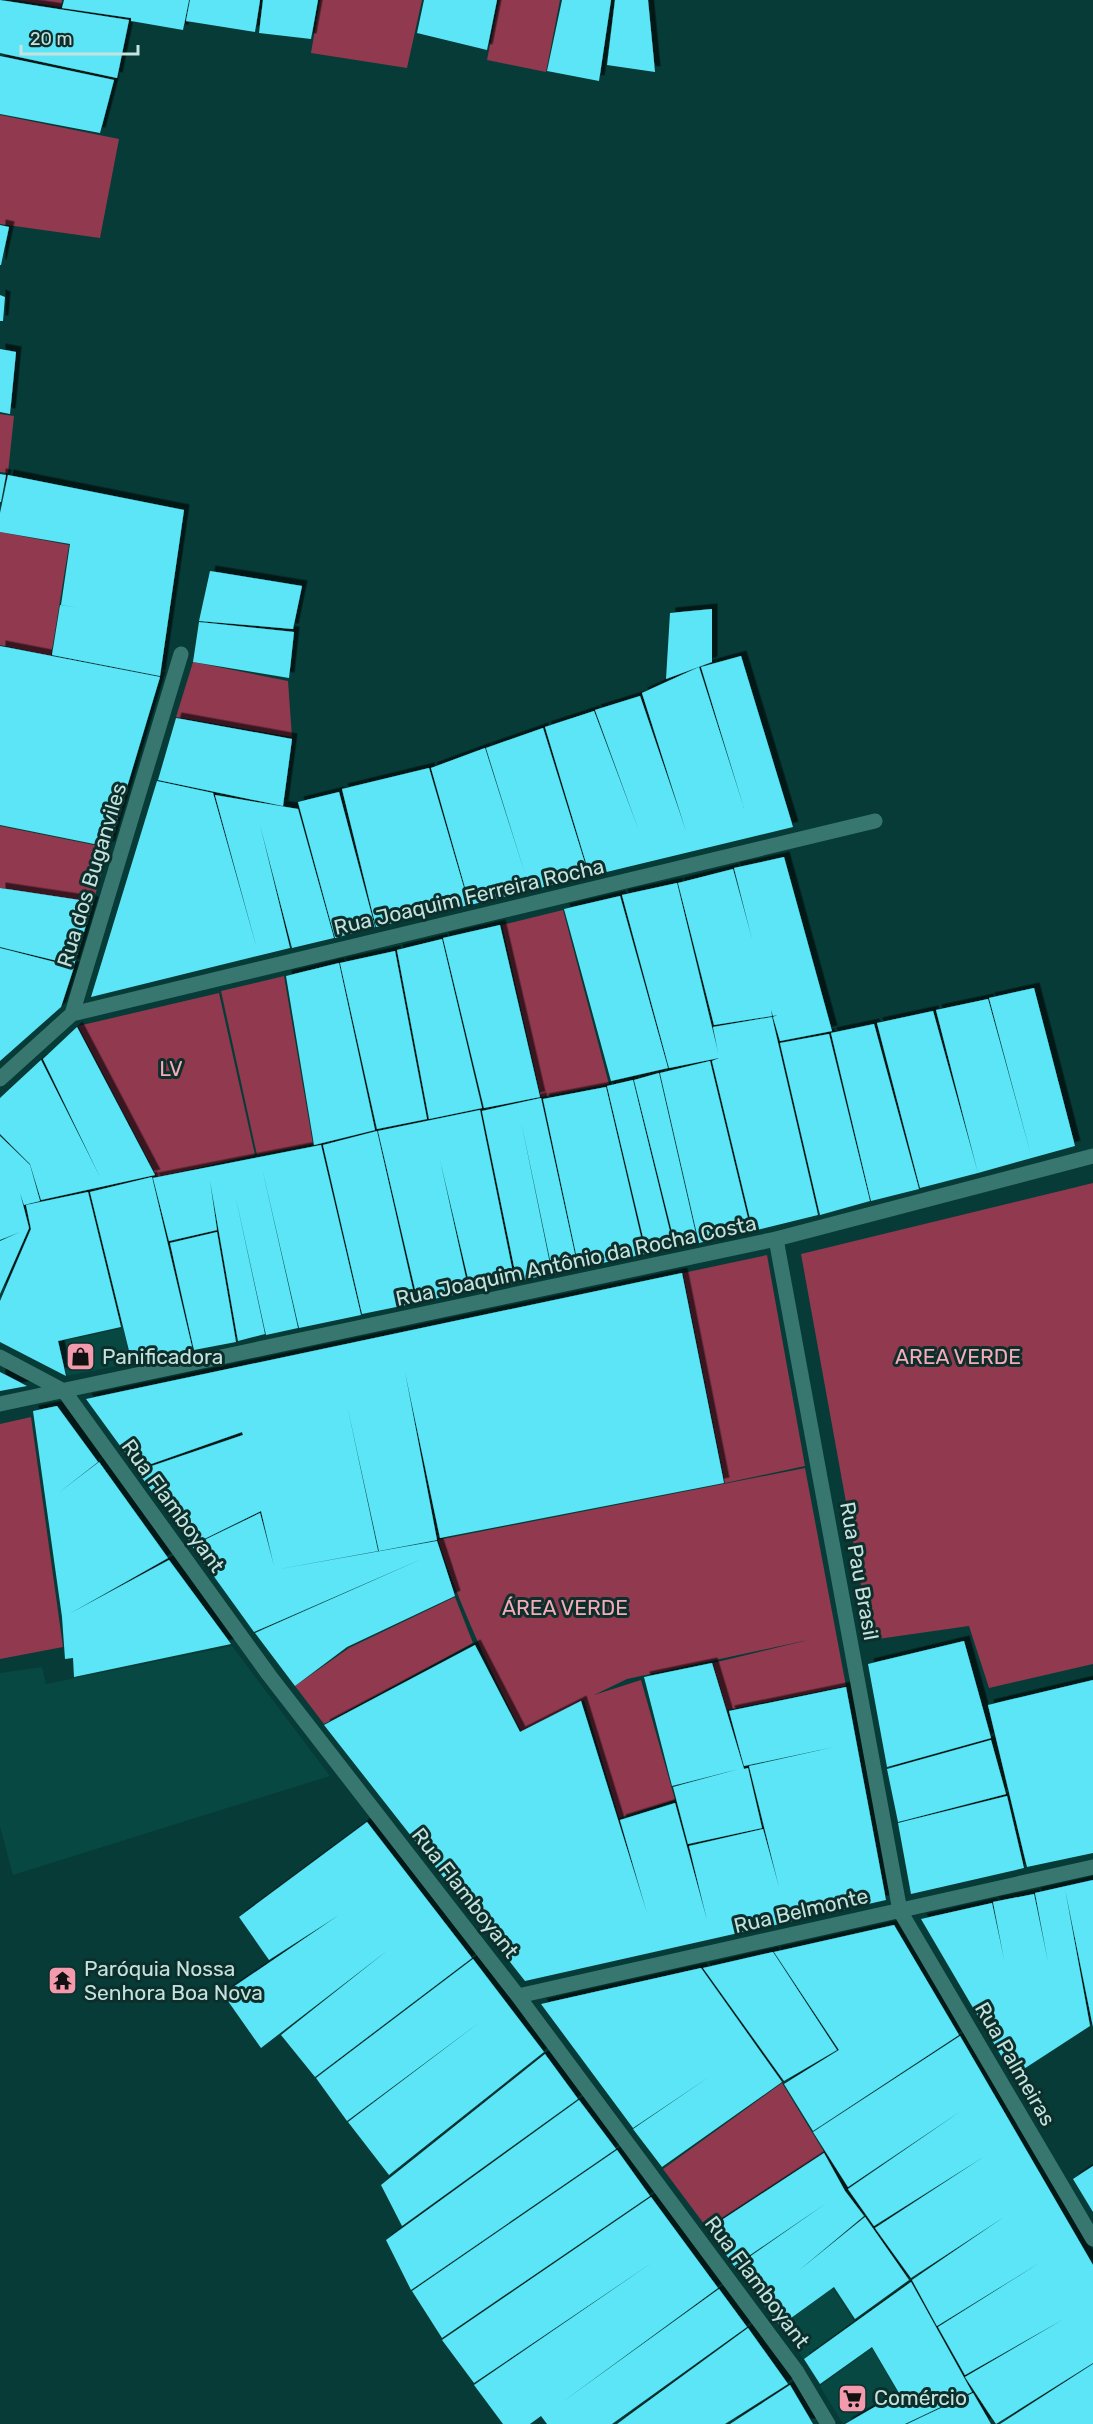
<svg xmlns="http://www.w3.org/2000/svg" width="1093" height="2424" font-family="Rubik,sans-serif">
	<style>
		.built { fill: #074843 }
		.forest { fill: #90394f }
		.building { fill: #5be5f6; filter: url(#shadow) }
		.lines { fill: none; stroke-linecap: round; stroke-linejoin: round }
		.street { stroke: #387770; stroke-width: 15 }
		.labels { text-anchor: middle; stroke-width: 6; stroke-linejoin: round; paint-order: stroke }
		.street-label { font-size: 21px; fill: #c4e3df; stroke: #0d2f2c }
		.park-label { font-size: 21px; fill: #f6abb9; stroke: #0d2f2c }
		.poi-label { font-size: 21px; fill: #c4e3df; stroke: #0d2f2c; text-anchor: start }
	</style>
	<defs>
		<filter id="shadow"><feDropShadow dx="5.5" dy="-5.5" stdDeviation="0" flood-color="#0009"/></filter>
	</defs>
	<rect width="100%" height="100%" fill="#063b37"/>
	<path class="built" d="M123,1328L131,1363L67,1376L59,1342Z
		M232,1646L330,1776L13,1875L0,1827V1673L42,1667L46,1684Z
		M833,2288L854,2321L804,2359L780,2327Z
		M872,2348L898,2393L843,2424L820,2386Z"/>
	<path class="forest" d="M16,0H62L61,7Z
		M320,0H422L407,68L311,53Z
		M499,0H560L546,72L487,60Z
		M0,115L119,139L100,238L0,224Z
		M0,414L14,416L8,473L0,472Z
		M0,532L69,545L51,656L0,645Z
		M193,662L288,681L292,737L176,717Z
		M0,826L109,848L93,902L0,888Z
		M563,910L609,1084L541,1097L502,925Z
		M284,976L313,1144L257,1155L221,991Z
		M219,993L255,1155L157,1177L78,1026Z
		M1093,1183V1664L989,1688L969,1626L871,1640L801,1254Z
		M767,1255L805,1466L725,1483L683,1273Z
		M31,1417L63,1647L0,1659V1424Z
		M805,1468L846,1686L727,1710L713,1663L808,1640L627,1679L594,1695L641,1680L675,1800L619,1818L584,1700L521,1731C489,1668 460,1607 438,1540Z
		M455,1597L473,1643L324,1724L295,1686L349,1648Z
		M782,2083L824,2152L707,2228L663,2169Z"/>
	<path class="building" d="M0,0L129,20L117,78L0,53Z
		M64,0H189L183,30L131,21V18L62,8Z
		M190,0H260L255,32L186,21Z
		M263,0H318L311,39L259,33Z
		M424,0H497L487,50L417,33Z
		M562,0H611L599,81L547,71Z
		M615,0H648L655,72L607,65Z
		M0,56L114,80L100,133L0,114Z
		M0,225L9,227L1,265H0Z
		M0,295L5,297L3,321H0Z
		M0,349L16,352L10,414L0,412Z
		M0,474L6,475L1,502H0Z
		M8,475L184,510L160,676L52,655L60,605L80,608L61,605L70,544L0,532V513Z
		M210,571L302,586L293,629L199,621Z
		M712,609V662L666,679L670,613Z
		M199,622L294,632L289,678L193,662Z
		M0,646L160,677L109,847L0,825Z
		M741,656L793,827L590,876L545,727L594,711L639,831L595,710L640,696L686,831L642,693L699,667L744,808L701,667Z
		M176,718L292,739L283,806L158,780Z
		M543,728L589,876L470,905L431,768L485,748L526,877L486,748Z
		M429,768L469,905L376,927L342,789Z
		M157,781L213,793L257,949L215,795L298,809L334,938L292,948L260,825L290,948L91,997Z
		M339,792L375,927L335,938L298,802Z
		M784,857L832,1031L780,1041L773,1017L777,1015L773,1016L771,1010L772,1016L714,1025L678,883L733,869L752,939L734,868Z
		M677,883L718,1052L713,1027L772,1017L818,1215L753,1231L712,1061L719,1058L669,1068L622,895Z
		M0,888L93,902L74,965L0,947Z
		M620,896L668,1068L611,1081L564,909Z
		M500,925L540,1097L484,1108L443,938Z
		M442,939L482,1108L429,1119L397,950Z
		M0,948L74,967L61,1007L0,1061Z
		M395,951L427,1119L377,1129L340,963Z
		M339,963L375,1130L314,1145L286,976Z
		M1034,988L1075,1146L978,1173L936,1010L988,999L1031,1155L989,998Z
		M933,1011L978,1173L920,1188L877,1023Z
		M874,1024L919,1189L871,1201L831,1033Z
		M77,1027L155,1175L41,1200L30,1164L0,1134V1098L41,1060L100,1177L43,1059Z
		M829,1034L870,1201L820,1215L780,1043Z
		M710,1061L751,1231L699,1243L660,1073Z
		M659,1073L698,1243L676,1248L634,1080Z
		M633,1080L674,1248L647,1254L607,1086Z
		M606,1087L645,1254L579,1268L543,1099Z
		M541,1098L578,1268L553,1274L521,1121L552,1274L517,1281L482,1111Z
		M480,1110L515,1283L471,1291L440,1160L469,1292L418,1302L378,1131Z
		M377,1131L416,1303L362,1314L323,1145Z
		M0,1136L30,1165L40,1201L24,1205L20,1193L29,1228L0,1294V1241L20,1232L0,1240Z
		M321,1145L361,1315L299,1328L262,1168L298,1328L266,1335L235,1194L265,1334L238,1341L210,1181L217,1230L169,1241L153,1178Z
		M152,1177L193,1351L132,1363L90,1192Z
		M88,1192L121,1327L58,1341L66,1376L0,1342V1301L31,1229L26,1205Z
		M217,1232L236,1342L194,1350L170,1243Z
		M682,1273L724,1483L440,1538L405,1372L437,1540L379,1551L347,1405L378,1551L274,1570L437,1541L455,1596L347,1647L295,1686L255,1633L424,1558L254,1632L192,1546L260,1513L274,1566L261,1511L192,1545L137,1471L243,1435L242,1432L137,1469L86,1399Z
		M0,1372L27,1386L0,1391Z
		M57,1406L98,1462L57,1494L99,1462L168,1558L69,1614L169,1560L231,1644L74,1677L73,1658L65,1659L62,1617L33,1411Z
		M964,1641L991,1738L887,1767L868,1664Z
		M475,1645L520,1732L581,1701L647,1913L620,1820L675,1803L707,1920L689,1846L763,1829L779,1887L749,1766L834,1747L744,1766L729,1711L846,1687L886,1900L525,1981L324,1725Z
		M712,1663L744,1769L748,1768L762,1828L688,1844L673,1787L739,1769L672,1786L644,1677Z
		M1093,1680V1853L1027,1867L988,1705Z
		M991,1740L1006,1794L898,1822L887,1769Z
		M1007,1796L1024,1868L911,1894L898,1823Z
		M367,1822L472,1958L315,2077L281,2035L388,1950L261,2048L223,1994L339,1915L269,1960L239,1917Z
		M1093,1880V2027L1065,1889L1090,2026L1013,2076L921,1919L992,1903L1004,1959L993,1902L1034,1894L1048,1962L1035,1893Z
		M894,1925L959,2035L813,2131L784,2084L839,2050L774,1952Z
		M773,1952L837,2050L784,2081L703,1968Z
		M473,1959L544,2052L389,2175L348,2122L480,2022L347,2121L316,2078Z
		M701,1968L782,2082L662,2167L633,2129L709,2077L633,2128L541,2004Z
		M960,2036L1093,2265V2363L996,2424L965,2377L1064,2319L965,2375L938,2327L1041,2262L937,2326L912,2280L1004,2217L911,2278L875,2228L985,2156L874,2226L848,2189L961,2111L848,2187L813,2132Z
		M545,2054L578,2099L402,2226L381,2185Z
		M579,2100L616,2149L411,2290L386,2240Z
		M617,2150L650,2196L442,2338L412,2291Z
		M824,2153L845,2191L864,2216L797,2272L865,2217L909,2280L855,2319L834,2287L780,2326L735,2267L828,2202L734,2266L708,2229Z
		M1093,2166V2212L1073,2179Z
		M651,2197L718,2288L561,2403L719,2289L747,2327L612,2424H547L541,2416L530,2424H503L474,2385L653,2262L474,2383L442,2340Z
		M911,2282L972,2392L905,2424H845L899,2393L872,2347L820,2384L804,2359Z
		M748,2328L788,2384L725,2424H617Z
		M1093,2364V2424H1000Z
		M790,2385L813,2424H730Z
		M973,2393L991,2424H907Z"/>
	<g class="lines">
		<path class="street" d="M72,1014L875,821
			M0,1079L72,1014L181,654
			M776,1239L900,1911L1093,2239
			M0,1357L64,1391L269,1675L518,1996L797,2372L828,2424
			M0,1404L776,1239L1093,1156
			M518,1996L1093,1867"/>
	</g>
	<defs>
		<symbol id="shop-square" viewBox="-11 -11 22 22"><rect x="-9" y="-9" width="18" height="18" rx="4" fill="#f39aac" stroke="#0d2f2c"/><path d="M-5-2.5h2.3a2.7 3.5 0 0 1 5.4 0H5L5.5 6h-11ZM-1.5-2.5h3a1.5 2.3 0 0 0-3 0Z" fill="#111"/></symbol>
		<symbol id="temple-square" viewBox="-11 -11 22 22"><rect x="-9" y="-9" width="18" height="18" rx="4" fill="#f39aac" stroke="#0d2f2c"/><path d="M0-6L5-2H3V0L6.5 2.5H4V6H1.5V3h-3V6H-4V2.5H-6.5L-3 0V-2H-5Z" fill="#111"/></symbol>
		<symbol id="supermarket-square" viewBox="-11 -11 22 22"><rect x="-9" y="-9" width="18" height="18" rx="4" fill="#f39aac" stroke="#0d2f2c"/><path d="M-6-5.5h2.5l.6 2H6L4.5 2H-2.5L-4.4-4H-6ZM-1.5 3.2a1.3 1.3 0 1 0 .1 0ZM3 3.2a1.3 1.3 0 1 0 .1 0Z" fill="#111"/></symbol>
	</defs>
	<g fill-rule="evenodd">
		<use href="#shop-square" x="64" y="1340" width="33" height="33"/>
		<use href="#temple-square" x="46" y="1964" width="33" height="33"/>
		<use href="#supermarket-square" x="836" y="2382" width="33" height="33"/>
	</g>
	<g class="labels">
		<g class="street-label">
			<text transform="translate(92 875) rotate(-73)" y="7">Rua dos Buganviles</text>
			<text transform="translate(469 897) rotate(-13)" y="7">Rua Joaquim Ferreira Rocha</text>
			<text transform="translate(576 1261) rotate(-12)" y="7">Rua Joaquim Antônio da Rocha Costa</text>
			<text transform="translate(173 1506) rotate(54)" y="7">Rua Flamboyant</text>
			<text transform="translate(859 1571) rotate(80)" y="7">Rua Pau Brasil</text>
			<text transform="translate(465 1893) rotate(52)" y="7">Rua Flamboyant</text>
			<text transform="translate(801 1911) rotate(-13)" y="7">Rua Belmonte</text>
			<text transform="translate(1015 2064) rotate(60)" y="7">Rua Palmeiras</text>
			<text transform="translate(757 2282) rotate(53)" y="7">Rua Flamboyant</text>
		</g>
		<g class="park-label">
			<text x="171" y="1076">LV</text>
			<text x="958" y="1364">AREA VERDE</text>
			<text x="565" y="1615">ÁREA VERDE</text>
		</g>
		<g class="poi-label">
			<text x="102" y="1364">Panificadora</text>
			<text x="84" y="1976">Paróquia Nossa<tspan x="84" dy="24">Senhora Boa Nova</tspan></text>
			<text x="874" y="2405">Comércio</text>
		</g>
	</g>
	<path d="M21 45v9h117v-9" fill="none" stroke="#c4e3df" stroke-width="3"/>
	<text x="30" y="45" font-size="18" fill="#c4e3df" stroke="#0d2f2c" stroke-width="4.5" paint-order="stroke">20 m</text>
</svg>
